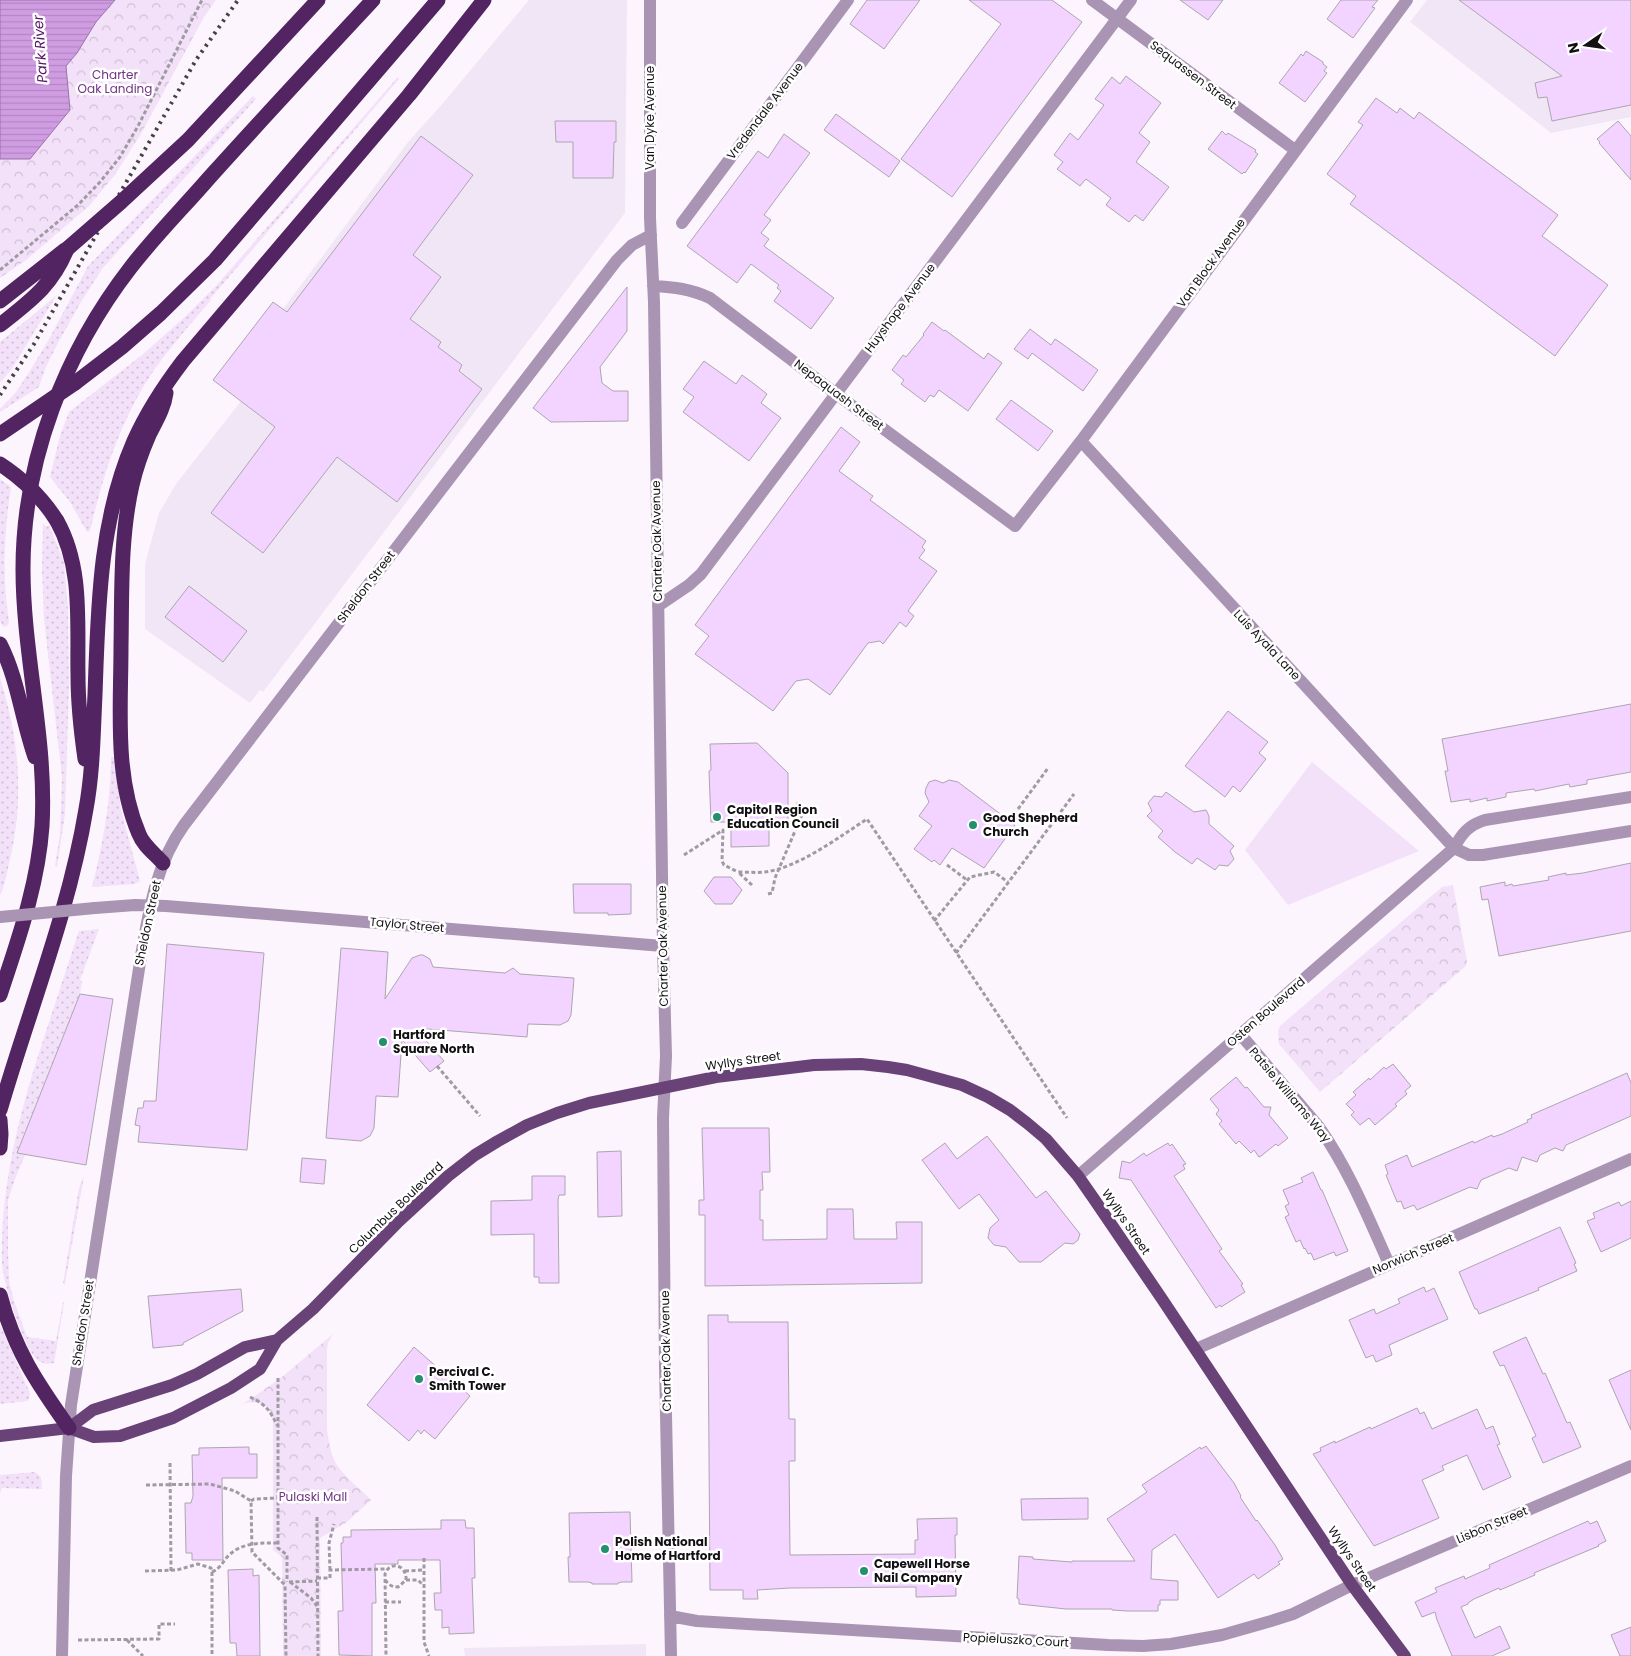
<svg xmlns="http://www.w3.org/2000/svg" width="1631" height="1656" font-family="Poppins,sans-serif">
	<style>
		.built { fill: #f1e6f6 }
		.grass { fill: url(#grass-dots) }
		.park { fill: url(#park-crowns) }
		.garden { fill: #f3e1f9 }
		.water { fill: url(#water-rules); stroke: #9773a5 }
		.building { fill: #f3d3ff; stroke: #aca6ae }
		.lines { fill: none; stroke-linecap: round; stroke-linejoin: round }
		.path { stroke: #a09ba2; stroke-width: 3; stroke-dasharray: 4 2.5; stroke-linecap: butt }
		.minor { stroke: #aa94b3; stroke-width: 12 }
		.major { stroke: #694277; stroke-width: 12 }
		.highway { stroke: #522461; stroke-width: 15 }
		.rail { stroke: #444145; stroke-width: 4; stroke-dasharray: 2.5 5; stroke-linecap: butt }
		.minor-bridge { stroke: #aa94b3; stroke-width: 12 }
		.highway-bridge { stroke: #522461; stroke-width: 15 }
		.poi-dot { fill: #248f6d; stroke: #fff; stroke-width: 2 }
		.labels { text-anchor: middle; stroke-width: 5; stroke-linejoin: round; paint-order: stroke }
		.park-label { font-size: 12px; fill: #703284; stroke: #fff }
		.street-label { font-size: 12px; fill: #121013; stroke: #fff }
		.poi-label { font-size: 12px; font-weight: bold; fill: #121013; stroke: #fff; text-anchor: start }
		.water-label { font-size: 14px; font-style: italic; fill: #561669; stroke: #fff }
	</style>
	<defs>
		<pattern id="grass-dots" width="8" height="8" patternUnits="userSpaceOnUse" patternTransform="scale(1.25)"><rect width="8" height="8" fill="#f3e1f9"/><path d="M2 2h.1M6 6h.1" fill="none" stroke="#cfc0d5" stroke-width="1.8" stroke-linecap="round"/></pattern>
		<pattern id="park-crowns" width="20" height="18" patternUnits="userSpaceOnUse" patternTransform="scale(1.25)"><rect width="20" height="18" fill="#f3e1f9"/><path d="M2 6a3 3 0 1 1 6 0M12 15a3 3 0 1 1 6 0" fill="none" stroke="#cfc0d5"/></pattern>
		<pattern id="water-rules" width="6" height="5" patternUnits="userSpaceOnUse" patternTransform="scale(1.25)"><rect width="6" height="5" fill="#d09de3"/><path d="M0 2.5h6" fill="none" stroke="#b286c2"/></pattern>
	</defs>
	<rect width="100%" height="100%" fill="#fcf5fe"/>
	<path class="built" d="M529,0H627L625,213L263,692L260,690L250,703L145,629V564L159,513L176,484L241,401L283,309L408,142L444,102Z
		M1427,0H1631V117L1551,133L1410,22Z
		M646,1644V1656H465L464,1648Z"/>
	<path class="grass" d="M397,78L399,79L210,299L211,300C185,331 156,362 137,398C114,440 101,484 90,531L87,532L70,502L50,477L60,436L69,412L142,355L187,315L216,286Z
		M253,96L256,99L102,269L81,302L58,343L45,369L39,387L0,412V409L16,392L28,374L48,341L88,266Z
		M57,295L11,370L0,383V342Z
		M0,479L11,487C4,534 2,575 9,622L7,626L3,627L0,621Z
		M43,523L46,527L49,525L64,562L68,610L69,687L65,814L57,867L55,866L60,834L62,777L44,619L42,570Z
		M0,678C19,737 25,801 9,863C7,873 5,886 0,895Z
		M111,757H114L121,810L140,881L135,884L92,887C103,844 111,800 111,757Z
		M99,929L80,980L82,981L80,994L17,1153L25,1155L15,1179L8,1200V1251L9,1281L14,1301L27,1337L56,1341L63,1302L64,1303L54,1363C35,1368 28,1347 22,1333C13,1311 5,1288 2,1264C0,1192 18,1117 40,1050C53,1010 66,970 79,931Z
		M84,1176L65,1284V1285L63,1283L79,1188Z
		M0,1325L30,1393L29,1399L27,1401L0,1404Z
		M35,1472L41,1477L42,1489L2,1488L0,1493V1475Z"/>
	<path class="park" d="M115,0H216L204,17L141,134L114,176L89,206L26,260L0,278V159H30L70,111L66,66L77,53L96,22Z
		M1453,885L1467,961L1466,966L1320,1092L1279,1044L1278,1031L1280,1026L1442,887Z
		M333,1334L328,1343L327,1349V1430C329,1442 331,1458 339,1468C348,1480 361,1489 371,1500L347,1522L320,1538L321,1656H283L282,1557L273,1550V1420C270,1404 257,1399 243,1404L282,1377Z"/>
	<path class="garden" d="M1312,762L1419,851L1288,905L1245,850Z"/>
	<path class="water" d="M0,0H115L96,22L77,53L66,66L70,110L30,159H0Z"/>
	<path class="building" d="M867,0H920L884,49L850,24Z
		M969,0H1052L1082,22L952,197L901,159L1001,24Z
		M1180,0H1223L1208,20Z
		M1341,0H1378L1372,7L1375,8L1353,38L1327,19Z
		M1459,0H1631V105L1552,121L1547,97L1538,98L1535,83L1562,76Z
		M1306,51L1323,62V64L1327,67L1324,71L1327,73L1305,102L1279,83L1301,54L1303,56Z
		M1126,76L1161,103L1139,133L1150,142L1136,162L1169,187L1143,221L1135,215L1129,222L1106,205L1111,198L1086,179L1080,186L1057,169L1063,162L1054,155L1070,133L1078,140L1104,105L1095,99L1112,77L1120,84Z
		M1376,98L1397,113L1400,108L1414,119L1419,112L1558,215L1542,236L1608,285L1555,356L1350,204L1356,196L1327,174L1363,125L1358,122Z
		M836,114L900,161L889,177L824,130Z
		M555,121H616V142H614L613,178H573V142H556Z
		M1618,121L1631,136V180L1599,143L1600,142L1597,139Z
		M1222,131L1226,135L1228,133L1256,150L1255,152L1258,154L1245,173L1244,172L1242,174L1208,149Z
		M784,134L810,153L764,215L771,220L761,233L769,239L764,246L834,298L811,329L774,301L781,291L777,288L779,285L751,264L737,283L687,246L758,151L768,158Z
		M421,136L473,175L413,255L441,277L410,319L441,342L438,347L462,365L459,371L482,389L397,502L337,457L263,553L211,513L275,427L213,380L273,302L287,312Z
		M627,287V331L600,367L602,383L613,391H628V421L551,422L533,408Z
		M932,322L944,331L945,330L984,359L988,353L1002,363L968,411L939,390L934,397L930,395L925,402L901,384L904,380L892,370L903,355L906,357L924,335L923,334Z
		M1030,329L1051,345L1055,339L1061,343L1098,370L1083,391L1032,353L1028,359L1014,349Z
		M704,361L736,384L742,375L753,383L767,394L761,403L781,418L749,461L683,412L694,397L683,389Z
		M1011,400L1053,431L1038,451L996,419Z
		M841,427L860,442L839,471L873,496L870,500L926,541L922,547L925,550L919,558L937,571L908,611L914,616L906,627L900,622L883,644L880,641L868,643L830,695L808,679L796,681L773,711L695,654L709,636L695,625Z
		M189,586L247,631L223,662L165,617Z
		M1631,704V772L1587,780V784L1570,787L1569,784L1535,791L1534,789L1506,793V797L1487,801V798L1470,802V799L1451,802L1445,771H1448L1442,739Z
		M1228,711L1268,742L1259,753L1266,759L1240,792L1233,786L1225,797L1185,766Z
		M757,743L788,773V821L769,822V846L731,847V822H711L709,771L711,770L710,744Z
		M935,780L943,783L949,780L958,782L1015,825L984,868L952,848L940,865L934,860L932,862L914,849L932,826L919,816L929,802L925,793L926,788L929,782Z
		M1166,792L1194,812L1206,810L1209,816V824L1234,846L1230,851L1234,859L1228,866L1219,865L1215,870L1197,858L1192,864L1175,852L1158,837L1163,831L1147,816L1152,811L1148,803L1154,796L1162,797Z
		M1631,863V931L1499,956L1488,899L1482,900L1480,887L1505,882V886L1512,884L1513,886L1549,880L1548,877L1566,873V875L1583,873Z
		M714,877H731L742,890L732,904H715L704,891Z
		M573,884H631V914L608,915V913H574Z
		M167,944L264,953L247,1150L138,1142L140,1126L135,1125L138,1108H143L144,1101H156Z
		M341,948L388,952L385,999L412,958L420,955H423L430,959L433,967L505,973L513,968L520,974L574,978L571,1015L568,1021L560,1025L528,1024L527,1037L415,1028L444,1061L430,1072L402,1040L398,1097L376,1096L374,1128L370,1136L361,1141L326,1138Z
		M80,994L113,999L86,1165L17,1153Z
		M1393,1064L1411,1086L1405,1091L1407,1094L1395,1104L1397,1106L1375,1125L1369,1118L1360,1125L1351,1115L1354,1112L1346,1104L1356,1095L1353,1092L1369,1078L1370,1080L1384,1067L1386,1069Z
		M1627,1073L1631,1083V1116L1566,1145L1563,1151L1555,1148L1540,1155L1537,1162L1522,1157L1517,1171L1509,1168L1481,1180L1477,1189L1470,1187L1417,1210L1414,1205L1404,1209L1401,1201L1397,1202L1386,1175L1388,1174L1385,1165L1407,1155L1412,1167L1473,1141L1474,1143L1492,1135L1493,1137L1502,1134L1528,1122L1527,1120L1532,1118L1531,1115Z
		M1236,1077L1245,1088L1247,1087L1264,1107H1271L1269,1115L1288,1138L1278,1146L1276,1144L1261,1156L1259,1157L1254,1150L1251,1153L1239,1141L1236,1144L1219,1124L1222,1121L1216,1114L1219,1110L1210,1099Z
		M702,1128H769L770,1172H762L763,1190H760V1220H763V1240L827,1239V1209H853L854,1239H897L896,1222H922V1283L705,1286V1215H699V1200H704Z
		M987,1136L1036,1198L1046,1191L1080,1234L1078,1240L1073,1244L1065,1243L1041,1262H1019L1006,1247L994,1245L988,1238L990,1228L999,1220L979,1194L959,1209L922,1160L945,1143L957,1159Z
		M1168,1143L1170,1146L1172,1144L1186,1164L1183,1165L1185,1169L1174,1176L1222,1249L1219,1251L1243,1284L1241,1285L1245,1292L1221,1307L1220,1305L1216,1308L1131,1180L1119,1178L1122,1161L1130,1163L1144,1153L1146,1156Z
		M621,1151L622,1216L598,1217L597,1152Z
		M302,1158L326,1160L324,1184L300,1182Z
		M1313,1172L1321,1190H1322L1348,1251L1336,1256L1334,1252L1314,1260L1311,1253L1308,1254L1305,1248L1304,1249L1300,1240L1296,1242L1285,1217L1289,1215L1285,1206L1289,1204L1283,1190L1303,1182L1301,1178Z
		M532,1176H565V1195H559L558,1200L559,1283H539V1277H534V1234L491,1235V1201L532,1200Z
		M1631,1201V1238L1601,1252L1587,1221L1595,1218L1593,1213L1619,1202L1621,1206Z
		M1560,1227L1576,1263L1574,1264L1577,1271L1538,1288L1539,1290L1479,1314L1477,1309H1475L1459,1272Z
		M1424,1287L1426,1292L1434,1288L1448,1319L1389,1345L1392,1355L1376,1362L1373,1355L1366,1358L1349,1320L1374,1309L1376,1314L1400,1303L1398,1299Z
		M241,1289L243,1311L183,1343V1345L153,1348L148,1296Z
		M708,1315H728V1322H788L789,1419H795V1461H789L790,1555L915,1554V1540H918L917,1519L957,1518V1535H955L956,1596L916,1597V1587L790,1588L757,1590L758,1599H743V1590H710Z
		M1526,1337L1543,1374L1545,1373L1567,1423L1570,1422L1581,1447L1543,1463L1532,1438L1536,1436L1504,1365L1500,1366L1493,1352Z
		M414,1347L470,1396L435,1439L424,1430L421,1434L418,1430L409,1441L367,1405Z
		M1631,1370V1430L1609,1380Z
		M1417,1408L1420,1414L1424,1412L1432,1429L1477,1409L1486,1429L1493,1426L1500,1444L1497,1445L1511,1477L1483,1490L1467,1455L1442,1466L1444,1470L1422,1480L1439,1518L1374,1546L1313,1454L1321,1451L1320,1448L1335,1441V1443L1370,1427L1371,1429Z
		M1206,1446L1234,1483L1241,1496L1240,1497L1256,1521L1257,1520L1275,1545L1283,1559L1278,1562L1280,1564L1258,1579L1254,1574L1218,1598L1175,1534L1152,1550L1151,1579L1178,1581V1600H1160V1605H1158V1611H1128L1112,1610V1609H1066L1019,1604V1599L1017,1598L1019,1556L1033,1557V1559L1072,1562V1561H1135L1107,1519L1147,1492L1142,1485L1200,1447L1201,1449Z
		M249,1447V1454H257V1478H222L223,1560H192V1553H186L185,1503H191L193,1496L192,1455H199V1448Z
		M1088,1498V1519L1022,1520L1021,1499Z
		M630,1512L632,1582H622L618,1583V1584H592V1583L588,1582H569L568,1557H570L569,1513Z
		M441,1520H465L466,1528H474L475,1578H472L474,1633L449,1634V1627L442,1628V1610H435L434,1593H441L440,1560H398V1564H375L376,1603H372V1656L339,1655L338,1611H343L341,1543H343V1537H351V1530L441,1529Z
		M1588,1521L1590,1524L1597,1521L1606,1541L1598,1545L1599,1546L1534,1573L1535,1575L1500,1590L1499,1588L1474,1599L1468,1603V1604L1461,1607L1475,1638L1500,1626L1510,1648L1492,1656H1452L1437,1620L1435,1612L1422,1617L1415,1602L1437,1592L1435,1588L1464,1576L1465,1579L1490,1568L1489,1565Z
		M253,1569V1576L259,1575L260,1656H237L236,1643H230L228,1570Z
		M1631,1627V1656H1620L1611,1635Z"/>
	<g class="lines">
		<path class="path" d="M0,270L78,205L100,182L120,157L138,126L202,0
			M1018,809L1048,768
			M684,855L723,830L722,861L724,865L738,872
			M947,865L967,880
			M752,885L738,872C747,872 756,873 765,872C798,868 839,837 867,819L1067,1118
			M768,894L772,893L775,878L801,817C802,810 801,806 795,802
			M934,921L970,877L994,872L1008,882
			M956,953L1074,794
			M437,1066L480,1116
			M278,1378V1548L287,1555V1582
			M250,1397C266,1405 269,1409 277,1425
			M170,1463L171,1571
			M146,1485L210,1484L235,1491L251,1501L252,1552L285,1585L286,1656
			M251,1501L254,1499L278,1498
			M317,1517L318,1656
			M424,1558V1642L429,1656
			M330,1570L329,1543L334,1524
			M145,1571L177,1570L198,1564L211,1568L212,1572V1656
			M405,1571L424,1570
			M212,1572C221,1568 223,1561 229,1555C243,1542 261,1543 279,1543
			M317,1578H330V1570L386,1569
			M385,1580C389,1585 392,1587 398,1587L406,1580C407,1565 390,1560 385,1574L386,1656
			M406,1580H418L424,1586
			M289,1582L317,1581
			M290,1582L311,1598L317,1606
			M385,1602H401
			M78,1640L159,1639V1624H175
			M127,1640L143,1656"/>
		<path class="minor" d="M650,0V218L654,302L663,946L666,1056L663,1118L665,1366L671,1656
			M1092,0L1295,150
			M682,223L848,0
			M653,286C674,287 691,289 710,298L835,393L1015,526L1081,441L1407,0
			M1081,441L1454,848L1469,855H1483L1631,831
			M658,606L689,585L701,574L1131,0
			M95,908L135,905L166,906L663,946
			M1241,1035L1319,1127C1349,1170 1368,1217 1389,1264
			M1078,1176L1454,848C1462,833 1469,825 1485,820L1631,797
			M1196,1349L1631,1159
			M670,1616L697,1621L1108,1645L1143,1646L1171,1644L1222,1635L1271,1621L1293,1614L1352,1585L1631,1466
			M62,1656L66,1476L71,1405L141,956C149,910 156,864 184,825L617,260L632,245L651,235"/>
		<path class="major" d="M69,1428L93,1410L172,1385L197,1374L245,1347L277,1340
			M0,1436L69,1428L94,1437L120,1436L173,1418L231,1388L260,1369L277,1340L313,1309L399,1221L448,1176L475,1155L498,1141L527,1125L557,1113L589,1103L716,1077L814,1065L861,1064L888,1067L907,1070L962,1085L988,1097L1010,1110L1027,1123L1046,1139L1078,1176L1094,1199L1162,1299L1352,1585L1405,1656"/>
		<path class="highway" d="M0,301L65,250
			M0,325C30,301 52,286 67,249
			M75,383L122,347L161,313L215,260L438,0
			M57,521C83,567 77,623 78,675C78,703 81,731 85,759
			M0,644C18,679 22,720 35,757
			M163,863C155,854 143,845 139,834C114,776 121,708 121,647C122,593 120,538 132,485C136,468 142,451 149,435C156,421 164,408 166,393
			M0,995C18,940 38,885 42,826C47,740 23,655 23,569C23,460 65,352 131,267C155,236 183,208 209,178C263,118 318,59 373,0
			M0,1110C29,1010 69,912 86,809C93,771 93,733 95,695C98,609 99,521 134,441C147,412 164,386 183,361L409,95L484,0
			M0,1120L1,1134L0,1148
			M0,1295C14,1349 37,1383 69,1428"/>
		<path class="rail" d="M0,395L34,344L196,60L238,0"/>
		<path class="minor-bridge" d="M0,917L95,908"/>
		<path class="highway-bridge" d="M67,249L121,202L188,140L318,0
			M0,434L75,383
			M0,464C23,479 42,497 57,521"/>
	</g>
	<g class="poi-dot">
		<circle cx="717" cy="817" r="5"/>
		<circle cx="973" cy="825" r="5"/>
		<circle cx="383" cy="1042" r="5"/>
		<circle cx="419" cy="1379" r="5"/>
		<circle cx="605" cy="1549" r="5"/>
		<circle cx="864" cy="1571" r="5"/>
	</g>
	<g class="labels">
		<g class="park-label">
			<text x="115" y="79">Charter<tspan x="115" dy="14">Oak Landing</tspan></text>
			<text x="313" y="1501">Pulaski Mall</text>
		</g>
		<g class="street-label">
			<text transform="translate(1193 75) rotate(37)" y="4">Sequassen Street</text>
			<text transform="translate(765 111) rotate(-53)" y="4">Vredendale Avenue</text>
			<text transform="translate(650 118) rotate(-90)" y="4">Van Dyke Avenue</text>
			<text transform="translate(1211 263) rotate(-54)" y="4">Van Block Avenue</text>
			<text transform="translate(900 308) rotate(-53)" y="4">Huyshope Avenue</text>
			<text transform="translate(839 395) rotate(37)" y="4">Nepaquash Street</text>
			<text transform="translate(657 541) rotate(-91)" y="4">Charter Oak Avenue</text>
			<text transform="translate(366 587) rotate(-53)" y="4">Sheldon Street</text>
			<text transform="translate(1267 645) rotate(47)" y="4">Luis Ayala Lane</text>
			<text transform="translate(148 923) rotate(-78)" y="4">Sheldon Street</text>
			<text transform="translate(407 925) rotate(5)" y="4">Taylor Street</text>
			<text transform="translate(663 946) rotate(-91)" y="4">Charter Oak Avenue</text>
			<text transform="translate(1266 1012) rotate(-41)" y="4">Osten Boulevard</text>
			<text transform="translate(743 1061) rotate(-8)" y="4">Wyllys Street</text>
			<text transform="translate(1290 1095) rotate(50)" y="4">Patsie Williams Way</text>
			<text transform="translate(396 1208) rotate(-44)" y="4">Columbus Boulevard</text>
			<text transform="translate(1126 1222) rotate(56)" y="4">Wyllys Street</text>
			<text transform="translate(1413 1254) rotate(-23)" y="4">Norwich Street</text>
			<text transform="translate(83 1323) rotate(-81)" y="4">Sheldon Street</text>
			<text transform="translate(666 1351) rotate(-91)" y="4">Charter Oak Avenue</text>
			<text transform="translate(1492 1525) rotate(-23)" y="4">Lisbon Street</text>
			<text transform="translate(1352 1559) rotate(56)" y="4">Wyllys Street</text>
			<text transform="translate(1016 1640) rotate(3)" y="4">Popieluszko Court</text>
		</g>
		<g class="poi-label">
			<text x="727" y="814">Capitol Region<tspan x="727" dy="14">Education Council</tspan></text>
			<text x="983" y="822">Good Shepherd<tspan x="983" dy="14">Church</tspan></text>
			<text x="393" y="1039">Hartford<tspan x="393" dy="14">Square North</tspan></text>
			<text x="429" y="1376">Percival C.<tspan x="429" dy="14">Smith Tower</tspan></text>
			<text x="615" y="1546">Polish National<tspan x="615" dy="14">Home of Hartford</tspan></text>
			<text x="874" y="1568">Capewell Horse<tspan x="874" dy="14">Nail Company</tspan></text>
		</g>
		<g class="water-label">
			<text transform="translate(40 49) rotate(-94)" y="5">Park River</text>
		</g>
	</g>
	<g transform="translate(1586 45) rotate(257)" stroke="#ffffff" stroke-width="4" paint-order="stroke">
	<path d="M0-4L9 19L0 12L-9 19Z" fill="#121013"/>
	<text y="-8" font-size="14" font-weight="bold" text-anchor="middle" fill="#121013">N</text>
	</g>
</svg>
